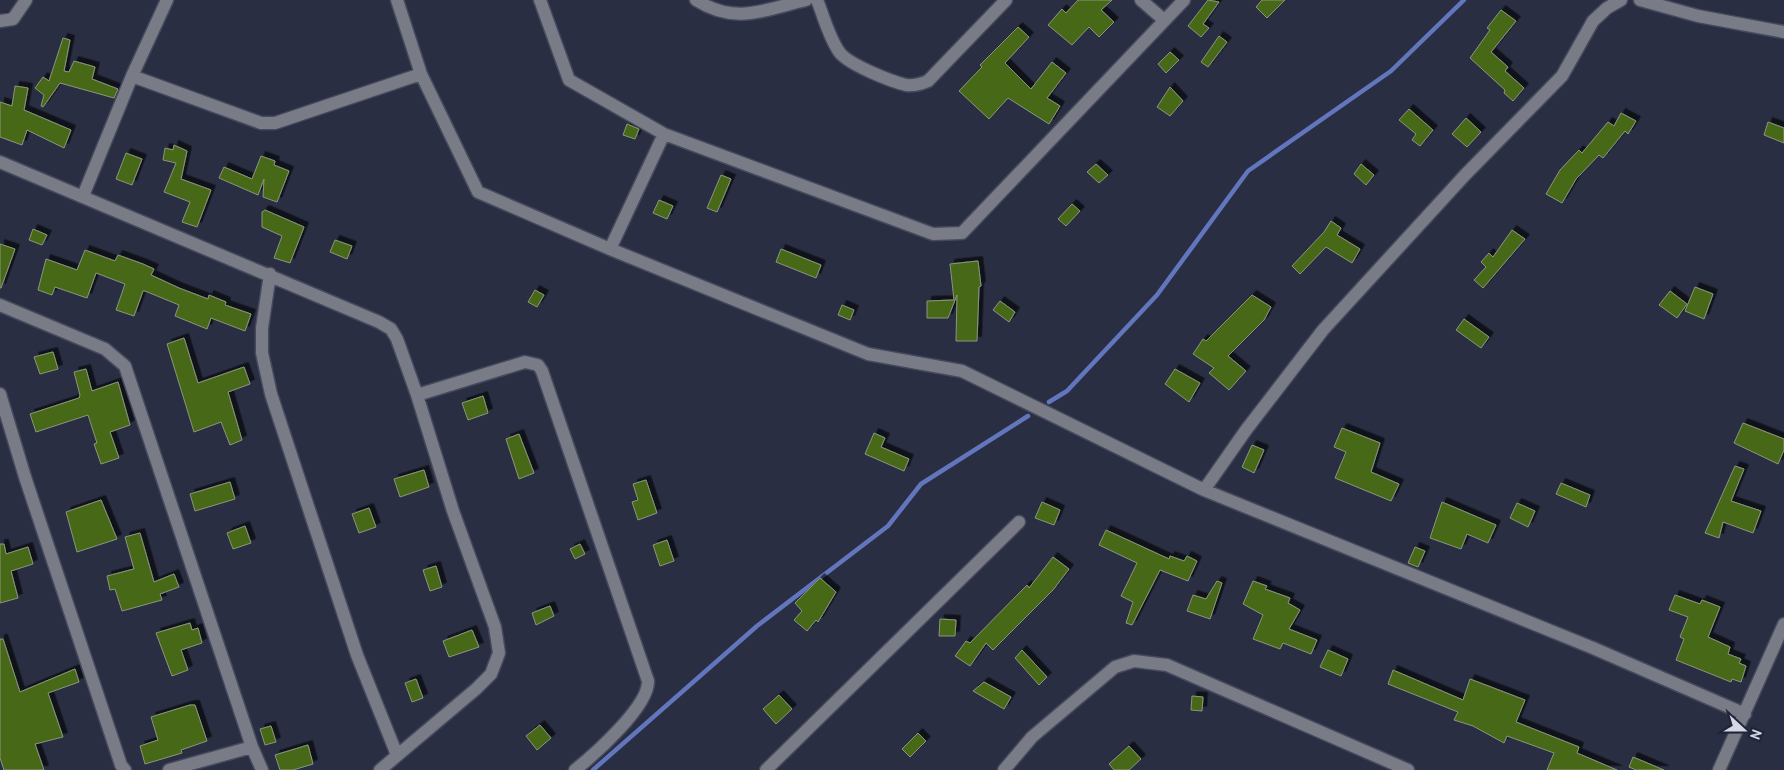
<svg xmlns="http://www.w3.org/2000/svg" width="1784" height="770" font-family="'PT Sans',sans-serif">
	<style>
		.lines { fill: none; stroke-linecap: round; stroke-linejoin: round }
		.stream { stroke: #6276bd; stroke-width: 4.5 }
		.building { fill: #466818; stroke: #8a967f; filter: url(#shadow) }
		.minor-casing { stroke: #44495c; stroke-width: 15 }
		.minor { stroke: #797c86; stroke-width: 12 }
	</style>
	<defs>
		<filter id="shadow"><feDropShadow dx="4.5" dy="-4.5" stdDeviation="0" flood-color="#0009"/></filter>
	</defs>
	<rect width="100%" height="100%" fill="#292e42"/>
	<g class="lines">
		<path class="stream" d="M1049,402L1067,391L1157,295L1248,171L1391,71L1464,0
			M593,770L757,626L888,526L921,484L1028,416"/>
	</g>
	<path class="building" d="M1078,0H1112L1101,10L1114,22L1099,37L1089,27L1072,45L1048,25L1062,9L1066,13Z
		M1208,0L1219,2L1203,24L1209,28L1201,37L1188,26Z
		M1262,0H1285L1267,18L1256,7Z
		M1501,10L1516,21L1491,52L1508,67L1505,71L1524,88L1513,101L1504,93L1505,90L1470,58L1490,30L1487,28Z
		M1018,27L1029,37L1005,63L1031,89L1052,62L1066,73L1047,98L1060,106L1049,124L1008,98L989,119L959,91L982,67L980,65Z
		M1219,36L1227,42L1208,67L1201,62Z
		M63,38L70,40L64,71L69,72L74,61L95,67L92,79L118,89L114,98L60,83L43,107L41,106L44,95L35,88L43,77L49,81Z
		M1170,52L1179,60L1166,73L1158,64Z
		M15,86L28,88L24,110L71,130L64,148L27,130L22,145L0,137V102L12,106Z
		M1170,87L1183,101L1170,116L1157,107Z
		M1409,109L1433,130L1420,146L1412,140L1416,134L1399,120Z
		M1621,113L1636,121L1628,134L1625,131L1603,158L1599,155L1576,179L1562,203L1546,194L1560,170L1579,150L1582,153L1608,122L1614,126Z
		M1466,118L1481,132L1467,147L1452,134Z
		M1768,122L1784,128V143L1764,135Z
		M627,124L639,129L635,139L623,135Z
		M174,145L187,151L181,179L211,190L197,227L182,222L190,202L164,192L176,163L163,160L165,148L173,150Z
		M126,153L142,159L132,185L116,179Z
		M261,156L275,161L274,165L289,171L277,202L263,197L264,179L258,195L219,178L224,167L252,179Z
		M1096,164L1108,175L1099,183L1087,172Z
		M1361,164L1374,175L1366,185L1354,174Z
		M721,175L731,179L717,212L707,208Z
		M659,200L673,206L667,219L653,213Z
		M1072,204L1080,211L1066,226L1058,219Z
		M265,210L304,227L290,263L274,258L282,236L262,227V212Z
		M1331,221L1341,228L1337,235L1360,249L1352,263L1326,247L1300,274L1292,266L1324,232Z
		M33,229L47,235L42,245L29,240Z
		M1512,230L1525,239L1483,288L1474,280L1486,267L1481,262L1489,253L1493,257Z
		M335,240L352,246L347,259L330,252Z
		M0,244L15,249L1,288H0Z
		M781,249L821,265L816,278L776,262Z
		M85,250L115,261L118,255L143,264L154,269L151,275L179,288L208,299L209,295L226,302L225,305L251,314L245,331L211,318L207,329L175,316L179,305L145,291H143L134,316L116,310L125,284L96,273L87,298L55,287L52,295L38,290L46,259L77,270Z
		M978,261L981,286L979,287L977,341H956L957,295L948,318H927V301L954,300L950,264Z
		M1695,287L1713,294L1704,319L1685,311Z
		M535,290L544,295L537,307L528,302Z
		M1670,291L1687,304L1677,318L1659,305Z
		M1252,295L1271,307L1264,320L1228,356L1246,371L1229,390L1209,373L1214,368L1193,354L1203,339L1206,341Z
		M1000,301L1015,312L1009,322L993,310Z
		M842,305L854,310L850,320L838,315Z
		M1464,319L1489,337L1481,348L1456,330Z
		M184,338L198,383L244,367L250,384L228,392L242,440L230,445L221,422L194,432L167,344Z
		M53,352L58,369L40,374L34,357Z
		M86,369L92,391L118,382L130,425L110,432L119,458L101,464L94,444L97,443L88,415L36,432L30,414L79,398L80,395L74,372Z
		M1175,369L1200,383L1189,402L1165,384Z
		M483,396L488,413L468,420L462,403Z
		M1743,423L1784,439V450L1778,464L1734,443Z
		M1342,428L1380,443L1371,472L1399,484L1391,501L1335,478L1346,452L1334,447Z
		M874,433L885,438L881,447L909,459L904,471L865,454Z
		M519,434L534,473L519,479L506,439Z
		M1252,445L1264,450L1254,473L1242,467Z
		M1735,466L1744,469L1731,501L1761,511L1753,533L1723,522L1719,538L1705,533Z
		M424,470L429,487L400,497L394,479Z
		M646,480L657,513L638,520L632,502L638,500L633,484Z
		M230,482L235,499L195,511L190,494Z
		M1561,483L1590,495L1586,507L1556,494Z
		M101,500L117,539L77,552L66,512Z
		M1042,502L1060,510L1054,525L1035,518Z
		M1442,502L1496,525L1488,543L1467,534L1461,549L1430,538Z
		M1517,503L1535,511L1528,527L1510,518Z
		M369,508L376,527L359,533L352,514Z
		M245,526L251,543L233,549L227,533Z
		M1106,530L1169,559L1170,556L1184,561L1187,556L1197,561L1188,581L1160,570L1132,625L1126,623L1133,602L1121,596L1137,563L1099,545Z
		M140,533L154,582L174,574L179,587L160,594L162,600L122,611L115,589L110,590L107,576L134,569L125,537Z
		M667,540L674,561L660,566L653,545Z
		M0,544H4L6,554L28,547L33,564L11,571L18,598L0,603Z
		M580,544L585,554L575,559L570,549Z
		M1415,547L1425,551L1418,567L1408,563Z
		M1053,557L1069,569L1053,590L993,650L986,643L970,666L955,656L966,641L970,643L1027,585L1029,588Z
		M436,566L442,587L430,591L423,570Z
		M820,578L836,592L818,622L816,620L807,631L794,620L802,611L795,603Z
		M1217,581L1222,583L1210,619L1187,611L1193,595L1206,599Z
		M1253,581L1267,586L1265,589L1290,598L1288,603L1300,610L1289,629L1317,640L1311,654L1283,643L1280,649L1253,639L1263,615L1243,604Z
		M1675,595L1700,604L1702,600L1720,607L1708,637L1730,647L1728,654L1741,659L1739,663L1746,666L1741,682L1732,679L1731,682L1676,660L1684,639L1680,637L1688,617L1669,610Z
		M550,606L554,616L536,625L532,613Z
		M940,619L956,620L955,636H939Z
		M190,623L192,630L198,628L202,643L181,650L188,670L172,676L156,633Z
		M472,630L479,647L449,657L443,641Z
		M0,639H3L20,692L75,669L79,682L48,693L63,737L35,744L44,770H4L0,758Z
		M1022,650L1047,677L1039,685L1015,658Z
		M1328,650L1348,659L1341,676L1320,667Z
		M1393,670L1463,700L1470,679L1525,700L1516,722L1579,747L1577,753L1617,770H1547L1554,753L1507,736L1504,743L1473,726L1454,720L1458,712L1388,684Z
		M416,679L423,698L412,702L405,683Z
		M984,682L1011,697L1004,709L973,691Z
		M779,695L792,709L776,724L763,709Z
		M1192,696L1203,697L1202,711L1191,710Z
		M190,705H195L207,741L181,750L182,753L145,764L140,746L158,740L151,717Z
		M540,725L551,738L537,750L526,736Z
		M271,726L276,742L265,745L260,729Z
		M918,733L926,741L910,757L902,749Z
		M308,745L313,764L293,770H280L275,755Z
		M1129,746L1141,759L1129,770H1114L1109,764Z
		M1633,757L1664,770H1636L1629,767Z"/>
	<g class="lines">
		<defs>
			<path id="minor" d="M397,0L421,74L478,192L610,249L868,354L962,371L1204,490L1593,648L1745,714
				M540,0L569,80L664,134L933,234L962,233L1184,0
				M696,0C735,25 764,10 806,0
				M817,0C824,17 829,38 840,53C850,65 890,81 906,85C914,86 921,84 928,81L1006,0
				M1141,0L1164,20
				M1640,0L1698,16L1784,32
				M0,21L13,19L26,0
				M132,76L261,123H275L421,74
				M0,162L379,322L391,329L397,339L417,395L453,511L495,627L499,653L491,674L476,689L380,770
				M83,196L132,76L167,0
				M610,249L664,134
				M270,274L262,328V353L271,394L357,655L397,755
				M0,305L105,349L125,366L252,747L262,770
				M0,394L25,477L121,765L125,770
				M417,395L525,362L538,365L542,371L648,681C649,706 595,754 575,770
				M1204,490L1246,430L1323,330L1465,175L1562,76L1593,21L1607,8L1621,0
				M169,770L252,747
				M766,770L1019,522
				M1004,770L1032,737L1115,667L1134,661L1167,665L1408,770
				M1719,770L1784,624"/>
		</defs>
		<use href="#minor" class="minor-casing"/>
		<use href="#minor" class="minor"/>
	</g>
	<g transform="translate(1744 730) rotate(111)" stroke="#1f2437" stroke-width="4" paint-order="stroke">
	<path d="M0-4L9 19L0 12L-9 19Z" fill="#d4d8e5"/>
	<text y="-8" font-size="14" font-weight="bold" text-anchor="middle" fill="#d4d8e5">N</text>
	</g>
</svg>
